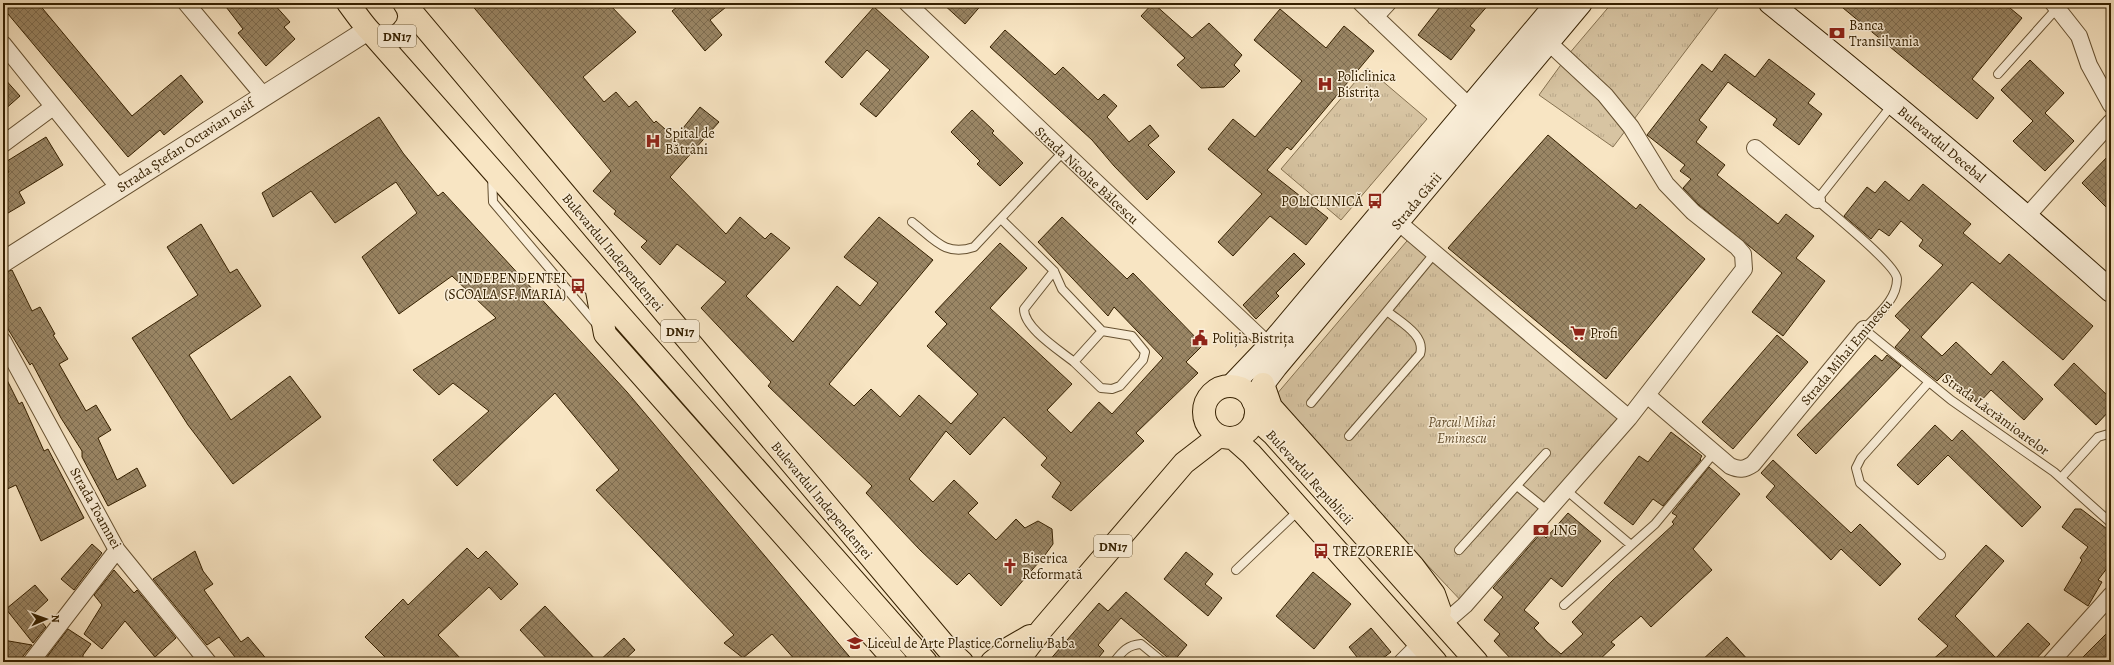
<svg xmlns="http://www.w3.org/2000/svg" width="2114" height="665" font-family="Alegreya,serif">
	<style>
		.grass { fill: url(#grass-tufts); stroke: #867251 }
		.building { fill: url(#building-cross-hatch); stroke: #352000 }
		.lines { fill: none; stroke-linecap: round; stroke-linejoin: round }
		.service-casing { stroke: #665131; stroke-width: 10 }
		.minor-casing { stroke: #665131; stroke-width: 18 }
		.tertiary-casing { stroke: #665131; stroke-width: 22 }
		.secondary-casing { stroke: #352000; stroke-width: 24 }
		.primary-casing { stroke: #352000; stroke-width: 24 }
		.service { stroke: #faeed8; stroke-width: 8 }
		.minor { stroke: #faeed8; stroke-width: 16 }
		.tertiary { stroke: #faeed8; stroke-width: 20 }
		.secondary { stroke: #faeed8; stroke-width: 22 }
		.primary { stroke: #f8e5c3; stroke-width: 22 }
		.labels { text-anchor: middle; stroke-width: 3; stroke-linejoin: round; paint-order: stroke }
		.shield { fill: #faeed8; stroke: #705e41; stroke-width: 1 }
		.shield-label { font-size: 13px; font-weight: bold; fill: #352000 }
		.poi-label { font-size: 14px; fill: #352000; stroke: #faeed8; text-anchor: start }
		.street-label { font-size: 14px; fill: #352000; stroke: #faeed8 }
		.park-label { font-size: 14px; font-style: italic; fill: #665131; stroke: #faeed8 }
	</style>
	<defs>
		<pattern id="grass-tufts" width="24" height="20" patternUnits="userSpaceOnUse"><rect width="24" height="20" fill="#d7c4a2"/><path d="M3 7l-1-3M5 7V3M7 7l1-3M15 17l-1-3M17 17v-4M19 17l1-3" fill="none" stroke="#b9a88a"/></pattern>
		<pattern id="building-cross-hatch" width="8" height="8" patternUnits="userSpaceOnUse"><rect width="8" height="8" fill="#9a8665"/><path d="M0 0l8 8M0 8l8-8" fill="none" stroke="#7e6d51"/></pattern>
	</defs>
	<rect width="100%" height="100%" fill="#f8e5c3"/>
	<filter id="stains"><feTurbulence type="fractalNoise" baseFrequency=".005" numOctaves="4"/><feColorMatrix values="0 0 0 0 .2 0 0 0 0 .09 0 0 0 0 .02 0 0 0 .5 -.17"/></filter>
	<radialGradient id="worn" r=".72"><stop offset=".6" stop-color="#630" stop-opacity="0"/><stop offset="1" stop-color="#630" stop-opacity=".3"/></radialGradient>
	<path class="grass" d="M1612,3H1711L1718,8L1613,147L1539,95L1568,55Z
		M1367,68L1427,119L1341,220L1281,169Z
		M1412,235L1629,418L1465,605L1354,487L1276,395Z"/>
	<path class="building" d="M3,3H38L132,116L181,75L203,102L164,135L160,130L128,157L3,8Z
		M223,3H273L290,22L284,27L295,39L266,66L238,33L243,29Z
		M470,3H608L636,32L583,77L604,102L616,92L629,107L636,101L654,123L656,121L675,138L700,107L719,122L670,177L726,234L740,217L765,239L771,233L790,248L746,296L793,342L837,286L860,306L878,283L844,257L879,217L933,260L829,384L854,406L871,389L900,417L919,395L951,424L978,394L927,346L947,324L935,312L1000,243L1027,268L990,308L1072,384L1047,410L1071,433L1099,402L1112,414L1163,358L1114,307L1108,316L1038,242L1062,217L1127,279L1133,273L1203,345L1186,362L1198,373L1136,433L1144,441L1071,511L1052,497L1061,483L1041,465L1047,458L1004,417L970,455L946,431L909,479L933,502L954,480L978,503L968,513L996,540L1016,519L1025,528L1038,521L1052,529L1053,544L1045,555L1001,606L969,573L957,585L920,550L866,493L872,486L768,386L771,382L701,308L726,282L677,244L660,265L641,247L647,241L614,214L616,211L593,191L611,171Z
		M682,3H731L710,20L722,35L705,51L672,11Z
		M942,3H983L965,24Z
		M1153,3L1192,38L1209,23L1242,55L1234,65L1240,71L1224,87L1201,88L1177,65L1185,58L1141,16Z
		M1443,3H1490L1470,26L1475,30L1451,60L1418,35Z
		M1837,3H2004L2022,18L1972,79L1994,98L1977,119Z
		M874,7L929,57L876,117L860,104L890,70L867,50L842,78L825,62Z
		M1280,9L1326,48L1344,26L1374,51L1291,150L1287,147L1267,170L1328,218L1306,245L1270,216L1233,256L1218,242L1262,194L1208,149L1233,119L1255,137L1302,81L1254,40Z
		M1005,30L1055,75L1063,67L1098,100L1104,94L1117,106L1107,117L1129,142L1150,125L1159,136L1148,145L1175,172L1147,200L1114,166L1092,140L990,47Z
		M1725,54L1755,77L1769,59L1815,94L1808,103L1822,114L1799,145L1773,125L1777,119L1728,82L1699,120L1707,127L1696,142L1725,165L1717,175L1778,224L1786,214L1814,236L1796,258L1825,281L1783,336L1752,312L1782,273L1699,205L1683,188L1691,179L1680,171L1685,165L1647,135L1702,64L1712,72Z
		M2030,60L2064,93L2045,113L2074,141L2045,171L2013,141L2033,121L2001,90Z
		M3,77L20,96L3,111Z
		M972,110L994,131L992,133L1023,163L1000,186L977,164L980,161L951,132Z
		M379,117L403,153L438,196L443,192L627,392L854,662H797L772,634L743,658L724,643L734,635L596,490L619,470L555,393L457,486L433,460L489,411L453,383L439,395L413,370L496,318L452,276L399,314L362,257L417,213L396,182L335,223L311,191L273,217L262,193Z
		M1548,135L1636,209L1640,204L1705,259L1606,379L1448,248Z
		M46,137L63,165L19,192L25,203L3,216V175L9,172L4,163Z
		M2111,153V212L2082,183Z
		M1885,181L1909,201L1923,184L1971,224L1963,233L2000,264L2009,254L2093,326L2063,360L1972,282L1921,337L1942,356L1956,342L1991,375L2003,361L2043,399L2024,420L1991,390L1978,404L1945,373L1937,381L1895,347L1910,330L1895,316L1943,265L1919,246L1923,240L1901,221L1889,236L1879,229L1871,239L1844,216L1867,187L1875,193Z
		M201,224L230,273L237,269L261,306L189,355L231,420L290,376L321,417L233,484L188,425L132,338L198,295L167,247Z
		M1294,253L1305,264L1276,293L1279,296L1256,319L1243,305Z
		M12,270L32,311L40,307L55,334L53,335L68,359L59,364L86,411L96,405L111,430L98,438L117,480L137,468L146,486L108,506L82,457V451L61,418L32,363L30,365L3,321V273Z
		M1777,335L1808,362L1733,449L1702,422Z
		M1875,355L1882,361L1887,355L1901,366L1816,454L1797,435Z
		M2074,363L2111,399V409L2096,425L2054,385Z
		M3,372L19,404L22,402L44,451L48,449L84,518L41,541L16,485L3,491Z
		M1935,425L1952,441L1962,430L2041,507L2022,527L1948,455L1918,485L1897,465Z
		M1671,432L1702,456L1700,459L1701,460L1663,506L1653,499L1633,525L1604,503L1639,456L1648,462Z
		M1773,460L1851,533L1860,524L1901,564L1880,586L1841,549L1831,560L1766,497L1775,486L1761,473Z
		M1709,467L1740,494L1693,549L1712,570L1651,627L1641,616L1611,642L1615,645L1597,662H1514L1494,641L1500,634L1484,620L1503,597L1493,588L1541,533L1546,538L1568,513L1601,541L1562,587L1551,578L1524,610L1539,623L1534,628L1547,642L1561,654L1583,634L1572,622L1613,580L1674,524L1672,522L1677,516L1672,513Z
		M2075,509H2081L2111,532V563L2098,580L2102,582L2088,606L2064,590L2082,560L2080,558L2088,547L2062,527Z
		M92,544L102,553L74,590L61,579Z
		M1986,545L2004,561L1955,616L1996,658L2028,623L2050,644L2033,662H1930L1948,646L1918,619Z
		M467,548L478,559L486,551L518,584L501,600L489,587L438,635L464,662H390L365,637L403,599L408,605Z
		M195,551L203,571L213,584L204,590L241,642L248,637L269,662H239L219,637L207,645L153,579Z
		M1186,552L1213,574L1205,584L1222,598L1208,616L1164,579Z
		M114,570L134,593L137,590L176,638L155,657L125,621L102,649L84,634L102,605L94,595Z
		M1313,572L1351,604L1314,649L1276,616Z
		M35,585L48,600L34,613L46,627L33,643L6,609Z
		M1126,592L1187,645L1173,662L1121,618L1098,645L1104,651L1095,662H1048L1099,603L1108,611Z
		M545,606L598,662H550L520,630Z
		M1371,628L1391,652L1378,662H1361L1349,647Z
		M68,629L91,644L83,655V662H43Z
		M2111,629V662H2078Z
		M1727,637L1750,662H1700Z
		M624,638L635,650L622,662H598Z
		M3,640L32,645L23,656L22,662L3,659Z"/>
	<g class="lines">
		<defs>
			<path id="service" d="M1998,74L2059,6
				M1892,105L1817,200C1830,212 1897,265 1897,279C1897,300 1877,315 1864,329L1951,400L2054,472L2111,523
				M492,176L493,202L598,326
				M1001,219L1054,271L1062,289L1102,331L1074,362C1059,350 1024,328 1024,309L1054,271
				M912,222C934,239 945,257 974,247L1063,152
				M1074,362L1101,388L1112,389L1120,386L1143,360L1145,352L1132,336L1102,331
				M1929,382L1861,458L1856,468L1860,483L1941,555
				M1311,403L1434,254
				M1349,436L1420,354C1426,335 1400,322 1387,311
				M2061,478L2098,437L2108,434L2111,437
				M1517,486L1548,511
				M1566,490L1631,545
				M1459,550L1546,453
				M1236,570L1299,510
				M1564,605L1655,524L1714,453
				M1114,662C1122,652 1127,645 1141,644L1163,662"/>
			<path id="minor" d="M186,3L263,95
				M907,3L1269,346
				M1361,3L1470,107
				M2053,3L2079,36L2089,65L2111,105
				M1375,17L1388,3
				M3,44L119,188
				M3,144L53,107
				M1755,148L1817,200
				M2027,216L2111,122
				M1398,222L1629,418
				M3,341L117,550L208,662
				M1647,395L1730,466C1739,470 1744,470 1753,464L1864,329
				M1443,624L1465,605L1629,418L1744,269L1743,254L1737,247L1693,212L1666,184L1631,127L1605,95L1548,42
				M31,662L117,550
				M1402,662L1420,644
				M2051,662L2111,595"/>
			<path id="tertiary" d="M3,262L368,30"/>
			<path id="secondary" d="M1770,3C1886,96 2000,192 2111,291
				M1231,386L1269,346L1557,3
				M1253,401L1263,384L1276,367L1581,3"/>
			<path id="primary" d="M348,3C354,11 367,30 374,35C394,49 420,22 404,3
				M406,5L947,648L962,662
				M374,36L926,662
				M597,291L605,334L896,662
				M1263,384L1271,407L1413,566L1434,594L1440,611
				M1204 412a26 26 0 1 1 52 0a26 26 0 1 1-52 0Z
				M1255,418L1273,434L1477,662
				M1233,438L1251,454L1436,662
				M992,662L1011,647L1030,636
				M1017,662L1042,629L1184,463L1219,436"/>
		</defs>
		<use href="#service" class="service-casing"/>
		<use href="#minor" class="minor-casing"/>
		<use href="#tertiary" class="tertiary-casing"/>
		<use href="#secondary" class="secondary-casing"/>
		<use href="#primary" class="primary-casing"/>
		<use href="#service" class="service"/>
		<use href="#minor" class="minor"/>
		<use href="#tertiary" class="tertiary"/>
		<use href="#secondary" class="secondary"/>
		<use href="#primary" class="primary"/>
	</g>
	<defs>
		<symbol id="bank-bare" viewBox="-9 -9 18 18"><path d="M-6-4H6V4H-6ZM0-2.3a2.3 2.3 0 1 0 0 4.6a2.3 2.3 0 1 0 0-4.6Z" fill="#8f2418" stroke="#faeed8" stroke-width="2.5" paint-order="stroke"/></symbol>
		<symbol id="hospital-bare" viewBox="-9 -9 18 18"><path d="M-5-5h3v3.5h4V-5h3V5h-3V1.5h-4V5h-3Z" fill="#8f2418" stroke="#faeed8" stroke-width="2.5" paint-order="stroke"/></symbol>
		<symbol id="bus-bare" viewBox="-9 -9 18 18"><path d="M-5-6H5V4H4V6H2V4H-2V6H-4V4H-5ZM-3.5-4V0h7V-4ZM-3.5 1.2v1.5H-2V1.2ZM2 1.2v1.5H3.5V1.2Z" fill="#8f2418" stroke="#faeed8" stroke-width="2.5" paint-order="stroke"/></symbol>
		<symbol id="supermarket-bare" viewBox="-9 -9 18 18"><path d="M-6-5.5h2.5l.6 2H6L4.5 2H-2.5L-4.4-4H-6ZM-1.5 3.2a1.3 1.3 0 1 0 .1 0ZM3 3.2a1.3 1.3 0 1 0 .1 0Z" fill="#8f2418" stroke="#faeed8" stroke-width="2.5" paint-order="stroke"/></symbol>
		<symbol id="civic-bare" viewBox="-9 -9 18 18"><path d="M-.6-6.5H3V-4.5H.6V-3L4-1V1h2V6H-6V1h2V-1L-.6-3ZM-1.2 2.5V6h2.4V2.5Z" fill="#8f2418" stroke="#faeed8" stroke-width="2.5" paint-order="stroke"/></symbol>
		<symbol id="church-bare" viewBox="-9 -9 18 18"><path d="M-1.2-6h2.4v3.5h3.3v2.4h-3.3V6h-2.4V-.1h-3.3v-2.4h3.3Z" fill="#8f2418" stroke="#faeed8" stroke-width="2.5" paint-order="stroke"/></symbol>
		<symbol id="university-bare" viewBox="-9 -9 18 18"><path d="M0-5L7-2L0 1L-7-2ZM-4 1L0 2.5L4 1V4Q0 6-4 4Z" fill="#8f2418" stroke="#faeed8" stroke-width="2.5" paint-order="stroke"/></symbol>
	</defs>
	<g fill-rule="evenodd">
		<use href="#bank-bare" x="1826" y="22" width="22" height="22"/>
		<use href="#hospital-bare" x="1314" y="73" width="22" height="22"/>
		<use href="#hospital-bare" x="642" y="130" width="22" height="22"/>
		<use href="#bus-bare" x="1364" y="190" width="22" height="22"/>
		<use href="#bus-bare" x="567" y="275" width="22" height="22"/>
		<use href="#supermarket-bare" x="1567" y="322" width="22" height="22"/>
		<use href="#civic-bare" x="1189" y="327" width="22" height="22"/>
		<use href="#bank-bare" x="1530" y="519" width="22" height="22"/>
		<use href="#bus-bare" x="1310" y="540" width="22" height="22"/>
		<use href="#church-bare" x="999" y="555" width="22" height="22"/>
		<use href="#university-bare" x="844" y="632" width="22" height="22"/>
	</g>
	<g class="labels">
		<g class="shield">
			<rect x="378" y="25" width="38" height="22" rx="3"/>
			<rect x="661" y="320" width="38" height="22" rx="3"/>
			<rect x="1094" y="535" width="38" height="22" rx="3"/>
		</g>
		<g class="shield-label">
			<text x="397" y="41">DN17</text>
			<text x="680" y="336">DN17</text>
			<text x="1113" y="551">DN17</text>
		</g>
		<g class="poi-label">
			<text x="1849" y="30">Banca<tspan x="1849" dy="16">Transilvania</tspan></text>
			<text x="1337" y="81">Policlinica<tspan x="1337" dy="16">Bistrița</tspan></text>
			<text x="665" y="138">Spital de<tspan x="665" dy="16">Bătrâni</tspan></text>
			<text x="1363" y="206" text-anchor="end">POLICLINICĂ</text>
			<text x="566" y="283" text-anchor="end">INDEPENDENTEI<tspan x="566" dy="16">(SCOALA SF. MARIA)</tspan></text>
			<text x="1590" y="338">Profi</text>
			<text x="1212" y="343">Poliția Bistrița</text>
			<text x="1553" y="535">ING</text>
			<text x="1333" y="556">TREZORERIE</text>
			<text x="1022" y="563">Biserica<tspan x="1022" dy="16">Reformată</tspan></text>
			<text x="867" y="648">Liceul de Arte Plastice Corneliu Baba</text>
		</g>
		<g class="street-label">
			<text transform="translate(1942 144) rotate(40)" y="5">Bulevardul Decebal</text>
			<text transform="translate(185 145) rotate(-33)" y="5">Strada Ștefan Octavian Iosif</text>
			<text transform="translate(1087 175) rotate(43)" y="5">Strada Nicolae Bălcescu</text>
			<text transform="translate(1416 201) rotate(-50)" y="5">Strada Gării</text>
			<text transform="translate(613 252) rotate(50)" y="5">Bulevardul Independenței</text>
			<text transform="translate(1846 352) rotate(-50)" y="5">Strada Mihai Eminescu</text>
			<text transform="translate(1996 414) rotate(36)" y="5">Strada Lăcrămioarelor</text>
			<text transform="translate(1310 477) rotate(48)" y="5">Bulevardul Republicii</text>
			<text transform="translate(822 500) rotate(50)" y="5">Bulevardul Independenței</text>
			<text transform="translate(96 508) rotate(61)" y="5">Strada Toamnei</text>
		</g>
		<g class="park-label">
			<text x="1462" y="427">Parcul Mihai<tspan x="1462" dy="16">Eminescu</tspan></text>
		</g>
	</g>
	<rect width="2114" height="665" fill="none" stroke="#f8e5c3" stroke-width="16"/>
	<rect x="4" y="4" width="2106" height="657" fill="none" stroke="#352000" stroke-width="2"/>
	<rect x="8" y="8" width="2098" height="649" fill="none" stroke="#352000"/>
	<g transform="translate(46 619) rotate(88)" stroke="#faeed8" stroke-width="3" paint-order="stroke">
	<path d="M0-3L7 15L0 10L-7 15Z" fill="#352000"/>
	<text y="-6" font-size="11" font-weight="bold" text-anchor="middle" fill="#352000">N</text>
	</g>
	<rect width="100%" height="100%" filter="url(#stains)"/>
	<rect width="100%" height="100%" fill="url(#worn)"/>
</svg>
